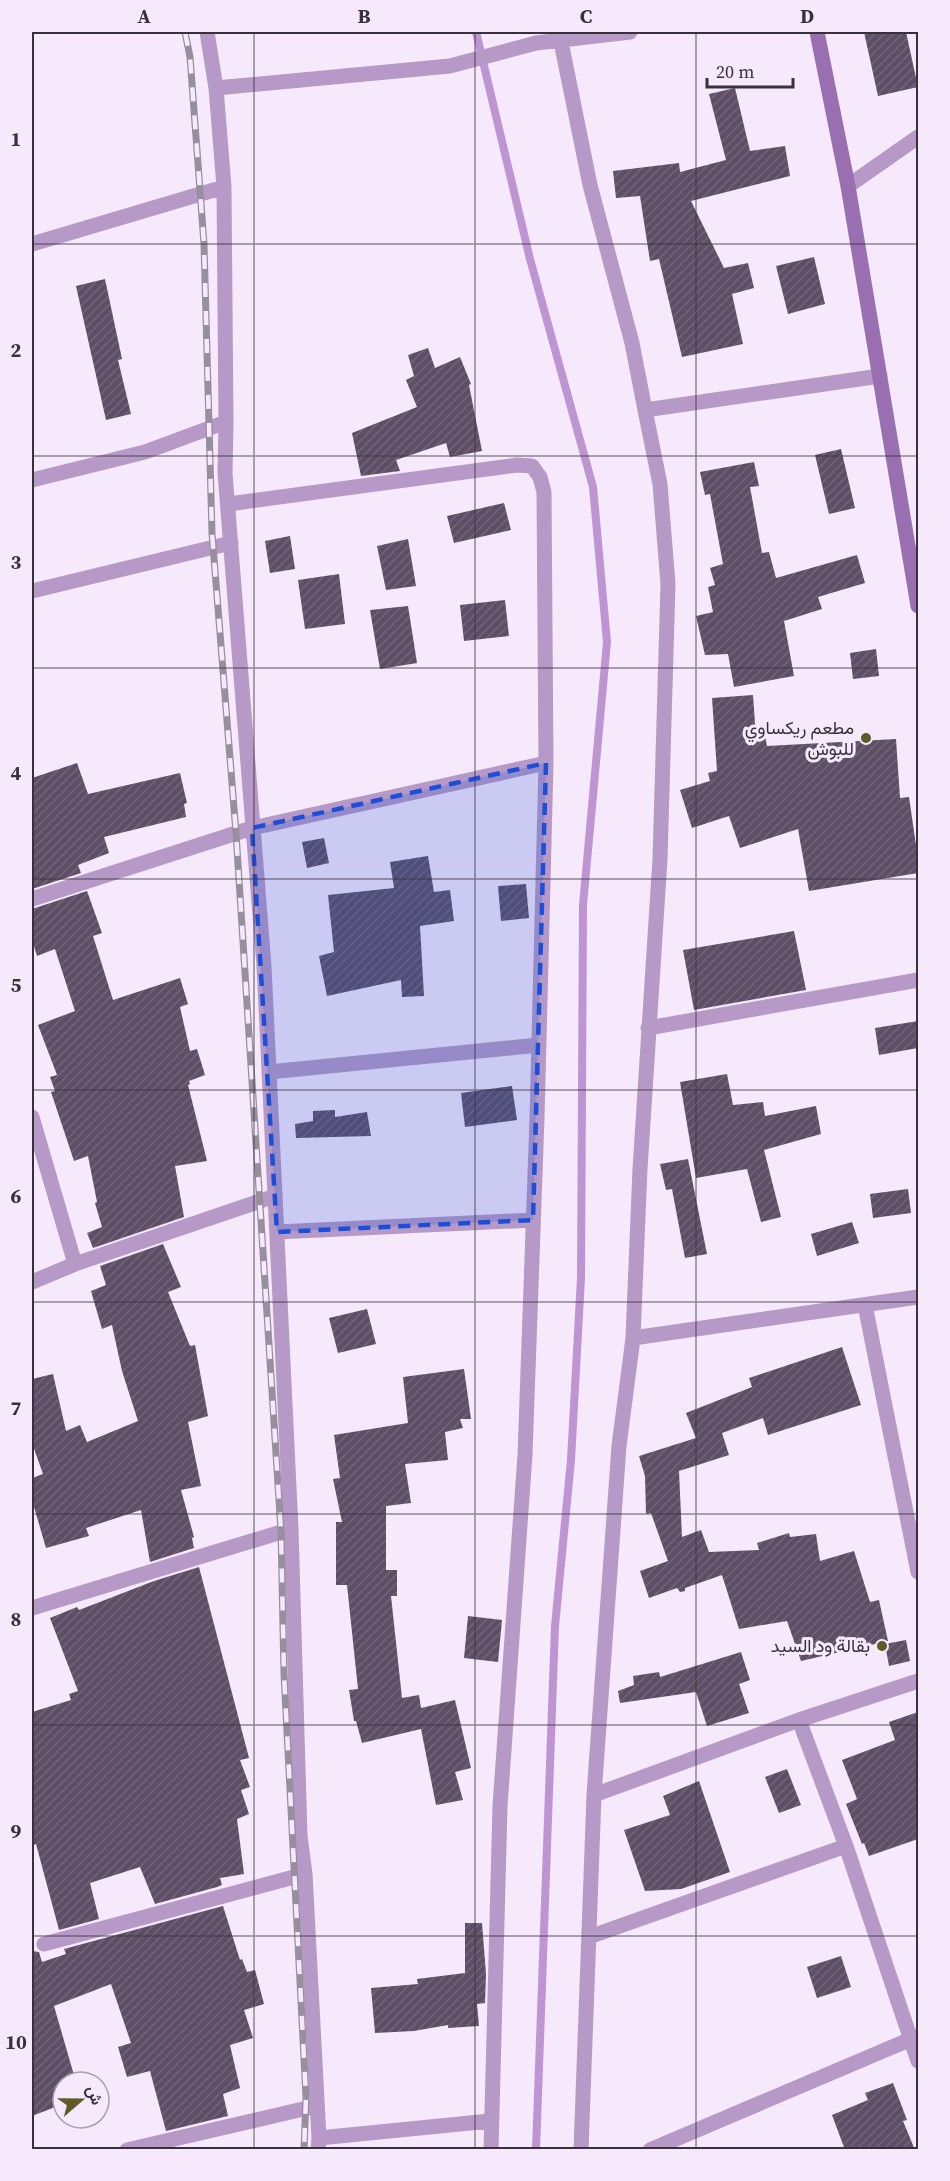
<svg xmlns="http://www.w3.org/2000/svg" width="950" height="2181" font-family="'Source Serif 4',Vazirmatn,serif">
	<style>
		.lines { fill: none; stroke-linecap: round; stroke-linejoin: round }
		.stream { stroke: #be94d3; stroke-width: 8 }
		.building { fill: url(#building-hatch) }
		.street { stroke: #b699c6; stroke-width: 15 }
		.secondary { stroke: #9a6fb1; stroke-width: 15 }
		.rail-casing { stroke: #988f9e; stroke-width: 7 }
		.rail { stroke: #f5e9fb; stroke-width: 4.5; stroke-dasharray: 14; stroke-linecap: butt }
		.marked { fill: #1d4ed8; fill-opacity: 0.2; stroke: #1d4ed8; stroke-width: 4.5; stroke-dasharray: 12 8; stroke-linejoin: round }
		.grid { fill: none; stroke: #38313c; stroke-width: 1.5; stroke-opacity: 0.55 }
		.poi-dot { fill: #5f5a27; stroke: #f5e9fb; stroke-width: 2 }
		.labels { text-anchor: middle; stroke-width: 6; stroke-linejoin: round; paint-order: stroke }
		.poi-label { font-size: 18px; fill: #38313c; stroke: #f5e9fb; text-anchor: end }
		.neatline { fill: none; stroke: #38313c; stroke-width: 2 }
		.grid-label { font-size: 20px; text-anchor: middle; font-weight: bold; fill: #38313c }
	</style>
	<defs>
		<pattern id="building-hatch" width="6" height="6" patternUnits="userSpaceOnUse" patternTransform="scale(1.5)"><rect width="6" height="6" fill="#5e4e66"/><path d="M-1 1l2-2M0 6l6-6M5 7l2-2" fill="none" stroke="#726579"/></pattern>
	</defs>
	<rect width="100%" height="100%" fill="#f5e9fb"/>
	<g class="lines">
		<path class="stream" d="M476,32L530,259L593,487L607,642L583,905L581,1278L571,1460L555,1626L536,2150"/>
	</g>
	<path class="building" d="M864,32H906L918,87L878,96Z
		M735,88L750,151L785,146L790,176L691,201L724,268L748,263L754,288L732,294L743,344L682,357L659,259L650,261L640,196L616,198L613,171L679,163L680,172L726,160L709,94Z
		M814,257L825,304L788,314L776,266Z
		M105,279L122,359L118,360L131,414L106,420L76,286Z
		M428,348L435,368L460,357L471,384L469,385L482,451L450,457L446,443L396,460L400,471L361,476L352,433L417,407L406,380L414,376L408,355Z
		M841,449L855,508L829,514L815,455Z
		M754,462L759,486L750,487L762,553L769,552L776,578L857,555L865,583L818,597L822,609L784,621L794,676L734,687L728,654L705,655L696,616L713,612L708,587L715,585L710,568L723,564L710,494L705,495L700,472Z
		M504,503L511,530L454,543L447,516Z
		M290,536L295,569L270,573L265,541Z
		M408,539L416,586L386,590L377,546Z
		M339,574L345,624L305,629L298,580Z
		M505,600L509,636L464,641L460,605Z
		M408,606L417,663L380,669L370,610Z
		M876,649L879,676L853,679L850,653Z
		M753,695L756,738L765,736L767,746L896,739L900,798L909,797L918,859V873L809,891L798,829L740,848L729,816L692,828L680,790L710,781L708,773L717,771L712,698Z
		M77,763L88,794L180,773L187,803L184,804L186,817L104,837L109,853L78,865L81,873L32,889V778Z
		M324,838L329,863L307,868L302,842Z
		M428,856L434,892L450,890L454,921L420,926L424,996L402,997L401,980L327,996L319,956L334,952L328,895L394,888L390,862Z
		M526,884L529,918L501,921L498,886Z
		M87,891L102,933L93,936L113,1000L180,978L188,1004L180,1007L190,1051L197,1049L205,1075L189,1081L190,1084L188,1085L207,1161L175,1166L184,1217L93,1248L87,1233L102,1227L95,1203L97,1202L88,1156L74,1161L51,1092L55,1091L50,1077L57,1075L38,1025L75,1011L55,949L37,956L32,940V909Z
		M794,931L806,990L694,1010L683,950Z
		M918,1021V1048L879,1055L875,1028Z
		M727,1074L733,1105L763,1102L765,1116L816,1106L821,1134L764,1150L781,1217L761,1222L747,1169L696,1178L680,1082Z
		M512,1086L517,1120L465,1127L461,1093Z
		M335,1110V1117L367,1112L371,1136L296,1138L295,1124L313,1121V1111Z
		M688,1159L707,1254L685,1258L672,1189L666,1190L660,1164Z
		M908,1189L911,1213L873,1218L870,1194Z
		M852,1222L859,1243L817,1256L811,1234Z
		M163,1244L181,1287L168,1292L190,1346L195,1345L208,1416L188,1422L201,1486L181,1490L194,1537L192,1538L194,1548L150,1562L141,1510L86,1528L89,1536L46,1548L32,1500V1478L43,1474L32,1443V1379L53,1374L66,1431L80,1425L87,1442L138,1421L122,1371L112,1325L102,1329L91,1291L106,1285L100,1266Z
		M367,1309L376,1344L338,1353L329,1318Z
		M842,1347L861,1405L768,1435L763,1418L722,1433L729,1455L679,1471L682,1537L701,1530L709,1552L759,1550L757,1543L789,1533L790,1537L816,1534L820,1561L854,1551L870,1602L879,1600L888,1641L801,1661L787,1621L739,1629L722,1575L685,1588V1591L680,1592L677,1588L649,1598L640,1571L668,1561L651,1513L646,1514L645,1476L639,1456L696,1438L686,1413L752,1387L749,1378Z
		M464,1369L471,1419H460L463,1428L445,1432L448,1460L405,1464L411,1503L386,1506V1570H397V1596H391L402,1698L419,1695L421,1708L455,1700L471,1768L455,1772L463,1800L436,1805L421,1729L362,1743L356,1721H354L349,1690L358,1689L347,1585H336V1522H342L333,1479L340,1478L334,1435L408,1423L403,1377Z
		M199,1567L249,1758L240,1760L250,1787L241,1790L249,1814L237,1819L244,1874L220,1878L222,1885L217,1887L155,1904L140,1867L90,1883L99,1919L59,1930L36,1844L32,1846V1712L71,1700L69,1694L78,1691L50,1618L77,1607L79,1610L154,1581Z
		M468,1616L502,1620L498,1662L464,1658Z
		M906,1640L910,1661L889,1666L885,1644Z
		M741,1652L750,1680L739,1684L749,1713L707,1726L696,1692L620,1703L618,1691L634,1685L633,1676L659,1672L660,1677Z
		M918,1712V1839L869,1856L864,1843L862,1844L846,1804L857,1799L842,1760L895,1740L889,1722Z
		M787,1769L801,1805L779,1813L765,1777Z
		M699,1781L730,1872L681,1889L645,1891L624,1830L670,1815L663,1796Z
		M223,1906L240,1960L242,1959L247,1972L255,1970L264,2004L244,2010L253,2038L230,2045L240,2088L223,2094L228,2116L166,2131L150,2071L127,2077L118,2047L131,2043L111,1984L54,2006L76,2082H63V2104L32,2116V1951L39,1952L42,1962L66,1954L64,1949Z
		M465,1923H482L486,1974L485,2003L477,2004L479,2026L448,2028V2025L414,2031L375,2033L371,1988L418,1984L417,1979L465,1973Z
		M841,1956L851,1987L817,1998L807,1967Z
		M893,2083L907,2120L903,2121L915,2150H845L832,2115L868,2100L865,2093Z"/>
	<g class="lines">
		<path class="street" d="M207,32L216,88L224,187L226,422L225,473L264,966L291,1529L300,1836L305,1874L319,2138L318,2150
			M559,32L590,185L632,343L645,410L660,484L668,584L660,859L640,1169L633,1338L619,1446L594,1795L581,2150
			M216,88L450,66L536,43L630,32
			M848,186L918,137
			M32,244L224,187
			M645,410L880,376
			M32,480L145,452L226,422
			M228,504L517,465L532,466L540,477L544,492L546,763L537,1118L525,1455L500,1806L491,2150
			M32,591L231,543
			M32,899L252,828L546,763
			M648,1028L918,980
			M269,1072L539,1045
			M32,1117L75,1264
			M277,1232L533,1220
			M32,1282L75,1264L275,1196
			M865,1305L918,1572
			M633,1338L918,1297
			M32,1608L291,1529
			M799,1720L846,1846L918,2061
			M594,1795L799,1720L918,1681
			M589,1937L846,1846
			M44,1944L305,1874
			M319,2138L490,2121
			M127,2150L316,2106
			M650,2150L918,2036"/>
		<path class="secondary" d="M817,32L848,186L918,606"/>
		<defs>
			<path id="rail" d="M185,32L190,57L204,244L212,533L236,833L281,1531L284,1674L306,2097L304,2150"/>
		</defs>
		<use href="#rail" class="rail-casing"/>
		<use href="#rail" class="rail"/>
	</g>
	<path class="marked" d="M546,763L533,1220L277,1232L252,828Z"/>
	<path class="grid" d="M254,32V2150M475,32V2150M696,32V2150M32,244H918M32,456H918M32,668H918M32,879H918M32,1090H918M32,1302H918M32,1514H918M32,1725H918M32,1936H918"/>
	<g class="poi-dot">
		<circle cx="866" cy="738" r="6"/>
		<circle cx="882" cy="1646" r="6"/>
	</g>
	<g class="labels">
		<g class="poi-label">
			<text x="854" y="734">مطعم ريكساوي<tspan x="854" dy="21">للبوش</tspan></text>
			<text x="870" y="1652">بقالة ود السيد</text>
		</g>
	</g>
	<rect width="950" height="2181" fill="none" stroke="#f5e9fb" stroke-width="66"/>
	<g transform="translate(81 2100) rotate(70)"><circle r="28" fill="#f5e9fb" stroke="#a99faf" stroke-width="1.5"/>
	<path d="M0-4.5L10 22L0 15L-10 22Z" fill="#5f5a27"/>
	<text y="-9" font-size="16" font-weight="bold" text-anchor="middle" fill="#38313c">ش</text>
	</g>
	<path d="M707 78v9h86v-9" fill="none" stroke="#38313c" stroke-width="3"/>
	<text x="716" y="78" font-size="18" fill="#38313c" stroke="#f5e9fb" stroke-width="4.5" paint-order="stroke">20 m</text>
	<rect x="33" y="33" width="884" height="2115" class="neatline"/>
	<g class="grid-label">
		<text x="144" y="23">A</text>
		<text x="364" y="23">B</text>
		<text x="586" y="23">C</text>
		<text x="807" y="23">D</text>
		<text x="16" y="146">1</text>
		<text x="16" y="357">2</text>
		<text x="16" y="569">3</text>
		<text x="16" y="780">4</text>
		<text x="16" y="992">5</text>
		<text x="16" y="1203">6</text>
		<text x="16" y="1415">7</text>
		<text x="16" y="1626">8</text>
		<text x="16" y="1838">9</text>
		<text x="16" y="2049">10</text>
	</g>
</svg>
